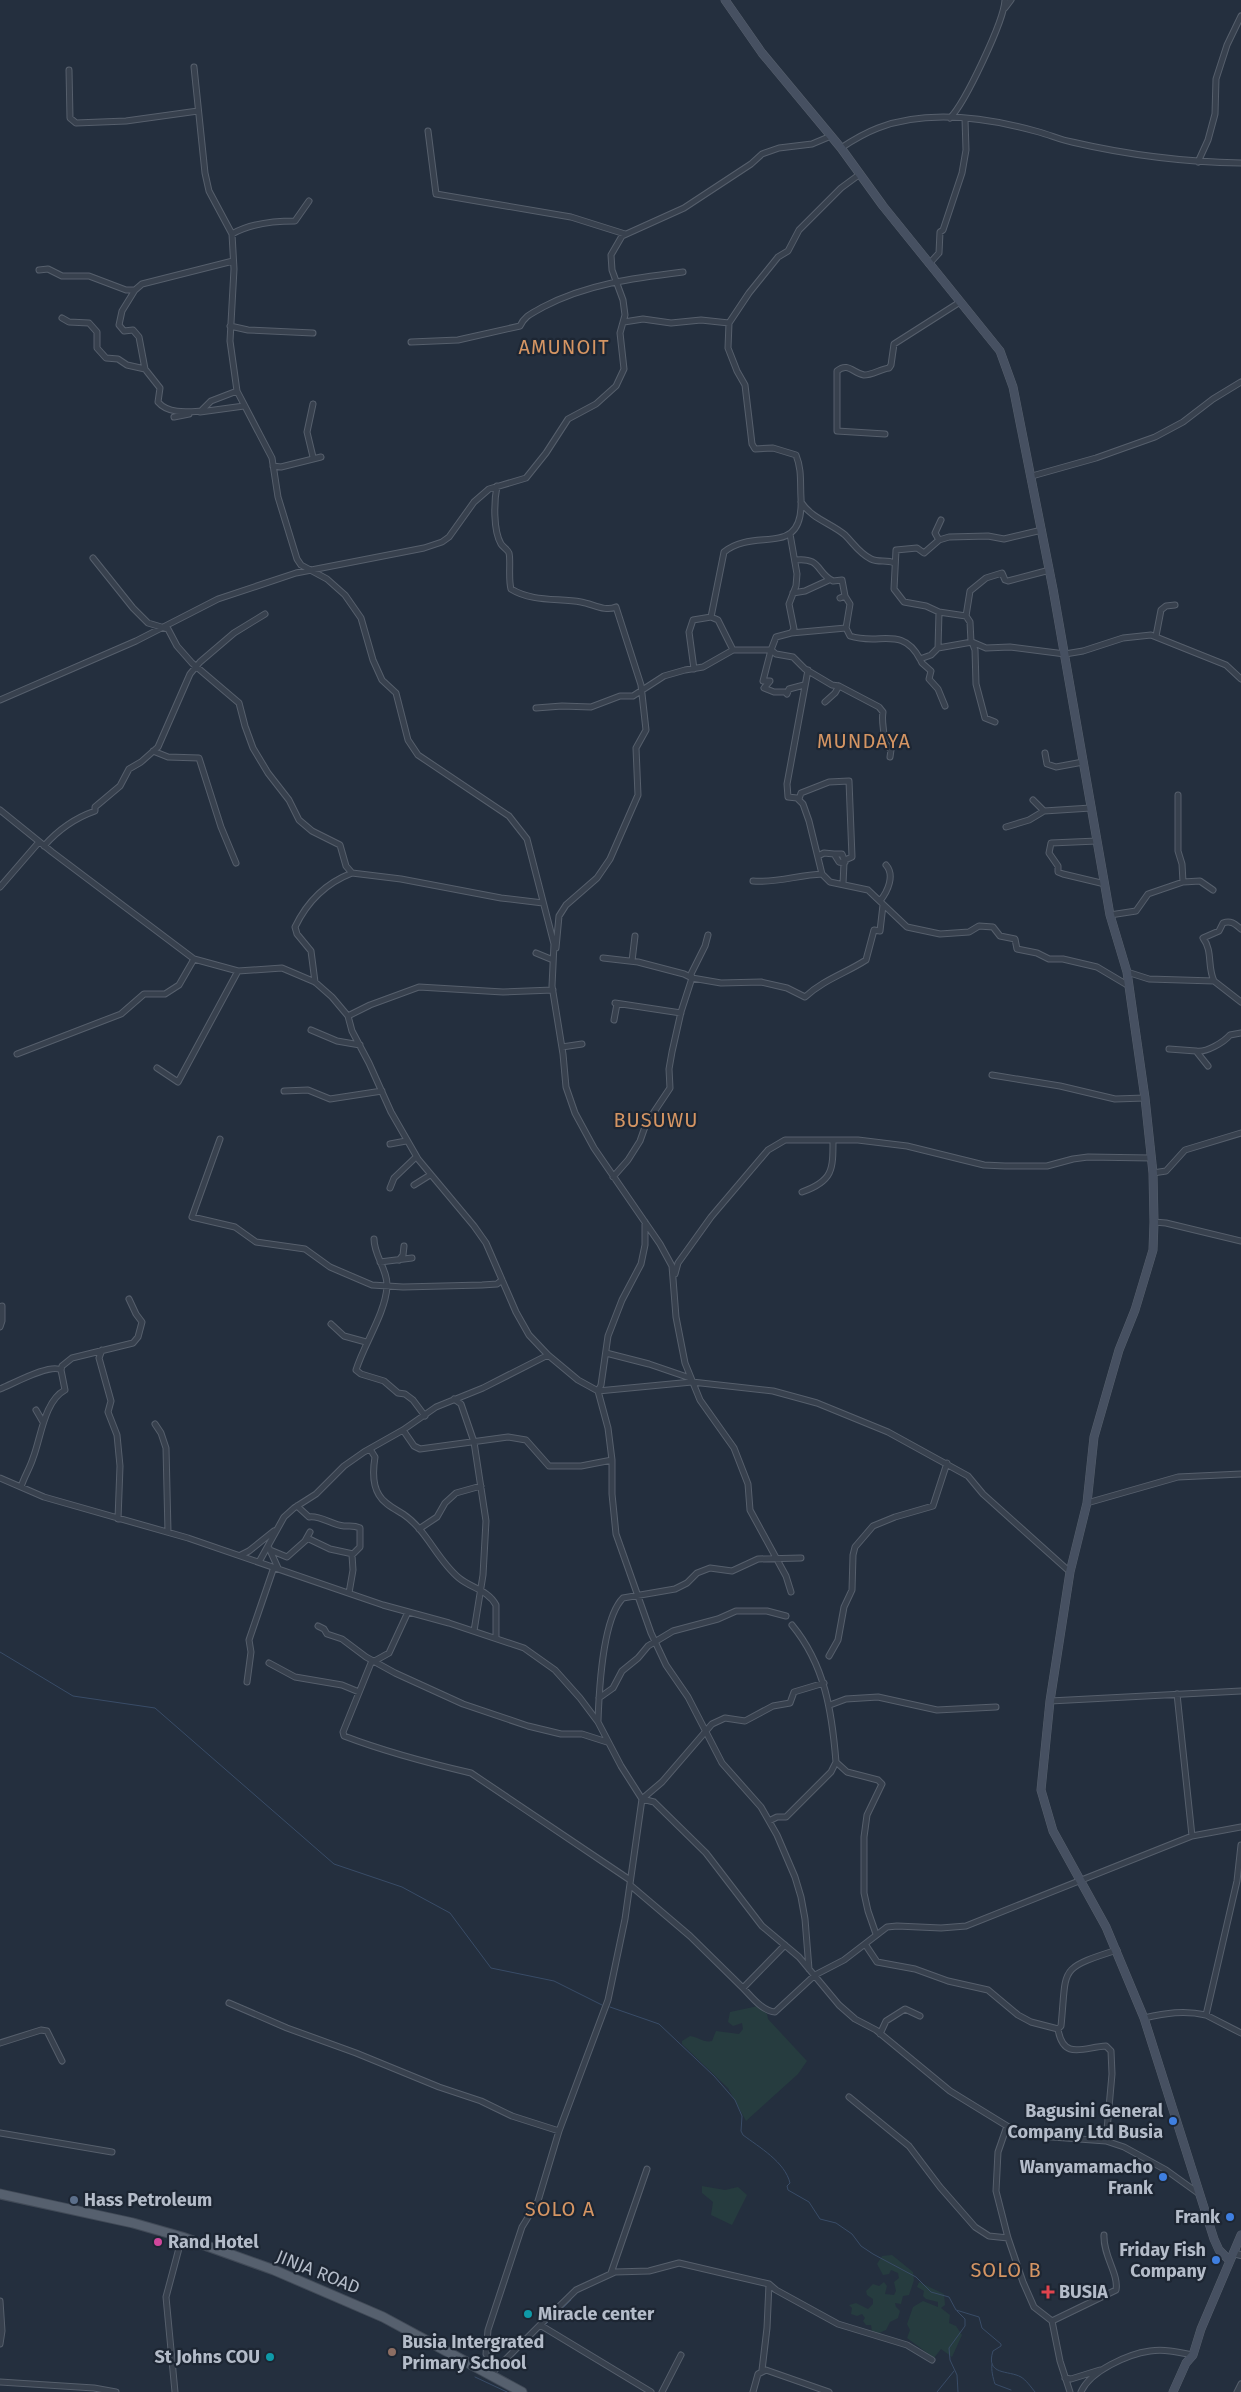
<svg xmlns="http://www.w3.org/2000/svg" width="1241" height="2392" font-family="'Fira Sans',sans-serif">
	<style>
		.green { fill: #263c3f }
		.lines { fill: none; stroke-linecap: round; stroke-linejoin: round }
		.stream { stroke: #394c67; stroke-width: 1 }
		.minor-casing { stroke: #565f6c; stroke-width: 7 }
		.tertiary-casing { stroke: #565f6c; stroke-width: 8 }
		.secondary-casing { stroke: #565f6c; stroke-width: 9 }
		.primary-casing { stroke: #414a57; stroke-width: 11 }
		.minor { stroke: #38414e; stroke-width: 5 }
		.tertiary { stroke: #38414e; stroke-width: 6 }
		.secondary { stroke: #465061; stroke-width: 8 }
		.primary { stroke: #56606e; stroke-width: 9 }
		.shop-dot { fill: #3f7fe0; stroke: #1d2633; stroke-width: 2 }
		.service-dot { fill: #5c6f8a; stroke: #1d2633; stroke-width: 2 }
		.hotel-dot { fill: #d1479c; stroke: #1d2633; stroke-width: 2 }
		.health-dot { fill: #e0444e; stroke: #1d2633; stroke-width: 2 }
		.culture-dot { fill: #0f9aa8; stroke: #1d2633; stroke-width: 2 }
		.education-dot { fill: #8d6e63; stroke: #1d2633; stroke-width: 2 }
		.labels { text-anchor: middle; stroke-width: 4.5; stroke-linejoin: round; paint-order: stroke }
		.poi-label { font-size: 18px; font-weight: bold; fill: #b4bcc9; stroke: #1d2633; text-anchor: end }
		.street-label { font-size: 18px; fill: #b4bcc9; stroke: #1d2633 }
		.quarter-label { font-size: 20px; letter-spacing: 1px; fill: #d59563; stroke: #1d2633 }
	</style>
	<rect width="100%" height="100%" fill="#242f3e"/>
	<path class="green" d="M758,2006L767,2014L768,2019L807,2061L798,2074L746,2121L728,2088L682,2044V2041L690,2036C698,2037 704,2043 712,2041L716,2031L739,2034L743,2029L742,2023L733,2026L728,2022L730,2012Z
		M702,2186L725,2190L738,2187L747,2195L732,2225L711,2215L713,2202L702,2193Z
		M892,2255L913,2272L914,2280L909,2295L903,2296L901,2304L895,2303L896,2307L900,2311L898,2318L890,2322L886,2330L879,2333L872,2331L871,2325H866L863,2321L865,2318L862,2314L857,2316L851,2314L852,2308L849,2305L856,2303L868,2309L873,2304V2299L867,2295L866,2291L873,2284L879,2286L884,2282L887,2286L885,2294L894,2295L896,2291L894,2282L899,2278L898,2273L891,2270L889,2274L883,2275L877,2264L882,2256Z
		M919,2282L944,2294L945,2305L941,2308L950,2315L949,2323L956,2326L962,2335L952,2357L941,2349L934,2358L907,2338L910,2330L907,2324L913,2307L923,2301L938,2307V2302L926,2299L923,2296L924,2291L917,2287Z"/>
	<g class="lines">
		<path class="stream" d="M0,1652L73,1696L155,1708L334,1864L402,1887L450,1913L491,1968L554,1981L602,2005
			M610,2007L659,2024L714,2076L735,2100L742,2116L741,2131L743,2135C759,2147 785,2162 790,2183L787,2186L788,2190L809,2202L820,2219L836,2223L852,2234L861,2246L873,2254L916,2277L931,2292L949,2297L956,2310L979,2317L982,2328L1001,2344V2346L993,2351C985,2376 1009,2370 1021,2377C1026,2380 1031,2387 1035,2392
			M957,2311L965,2319V2326L949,2348L950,2360L957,2375L958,2392
			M559,2312L571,2300
			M546,2324L555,2315
			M992,2364C991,2370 993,2378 995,2384L1011,2390
			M475,2377L507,2392
			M937,2392L954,2371"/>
		<defs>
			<path id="minor" d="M1005,8L1011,0
				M194,67L205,173L209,191L232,234L234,269L230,341L237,391L272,458L278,497L297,559L301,565L327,579L345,595L361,618L373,660L382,680L396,693L408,740L418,755L509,816L527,839L554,944L552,986L563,1054L566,1087L575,1113L594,1148L660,1244L672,1266L676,1317L685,1363L700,1400L734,1448L748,1484L750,1510L786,1576L791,1592
				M69,70L70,118L76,123L126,121L198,111
				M950,118C965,103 1004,21 1005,0
				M428,131L436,194L571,217L625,234
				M841,148C853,140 865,133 878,128C928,109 989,118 1039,132C1050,135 1061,140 1072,142C1128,155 1184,162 1241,163
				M1198,162L1208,140L1215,114L1216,79L1227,45L1241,16
				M232,234C251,223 274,221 295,221L309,201
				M929,264L939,253L940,232L943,230L962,173L966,150L965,119
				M39,270L48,269L62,276H89L126,290H135L142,284L233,261
				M135,290L122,311L119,325L124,331L133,330L139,337L145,369
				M62,318L69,322L89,323L97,332V348L106,358L118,359L127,365L145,369L160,388L158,402C168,414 187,412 201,411L211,401L237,391
				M624,322L643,319L671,323L701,320L729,323
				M230,326L248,330L313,333
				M411,342L458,340L520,326C525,315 533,313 543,307C587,284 634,278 683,272
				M200,412L244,406
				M174,417L189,414
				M885,434L837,431V371C848,362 853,373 864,375C872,375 881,369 889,368L891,365L894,344L960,302
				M313,457L307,432L313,404
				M273,466L281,467L321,457
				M1032,476L1096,458L1155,437L1183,422L1213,399L1241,382
				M497,486C494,501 493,530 501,544C503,547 508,550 509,553C511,561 508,578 511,589C532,602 558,598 581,602C593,604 605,612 616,607L641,685L646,730L636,748L638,795L610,859L597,878L566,905L559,916L556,948
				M801,502C812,519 831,523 845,535C854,544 859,553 871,559C879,563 887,559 894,563
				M939,540L935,533L941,520
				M93,558L133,608L148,623L168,629L177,646L192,663L239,703L245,726L253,748L268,773L289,800L299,820L312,831L340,845L346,866L352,873L401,879L501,898L543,903
				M795,560C822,557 816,573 833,581L842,580L845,596
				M793,593L805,591L829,580
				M840,598L845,596L850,604L846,628L850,636C879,646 902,625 920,659L931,655L938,648L939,612
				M966,616L939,612L926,606L904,602L894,589L896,550L917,548L924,553L939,540L949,537L988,536L1004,539L1042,530
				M711,617L724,552C756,526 804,560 801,498C800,482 802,470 796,455L773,448L755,449L752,444L745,385L737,371L728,348L729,323L749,293L778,257L788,251L799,230L841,188L860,174
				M791,633L846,628
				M1156,636L1161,610L1166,606L1175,605
				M971,642L970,622L966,616L970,591L986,578L1002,573L1005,580L1008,581L1046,571L1049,568
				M972,642L975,650L976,684L985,718L995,722
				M938,648L972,642L986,648L1010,647L1065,654L1083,651L1123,638L1151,635L1226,665L1241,679
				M771,650L776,654L793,657L805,669L832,685L839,686L879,707L883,712C881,723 885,731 884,742L891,750L890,757
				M771,650L763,681H770L764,688L774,692H785L787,694L789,689L804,685
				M920,659L922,663L931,671L929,679L938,689L945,706
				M694,669L689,632L693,620L711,617L718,620L733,650
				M808,670L787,784L788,797L797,798L803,804L809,821L822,874L830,882L868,890L907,927L940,934L969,932L979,926L993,927L1000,936L1015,939L1017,949L1037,953L1049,959H1063L1097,967L1129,986
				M0,700L136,641L218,599L296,573L424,548L442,542L449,537L474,502L489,489L526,478L546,453L568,419L596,404L616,386L624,369L620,333L625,315L623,300L612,270L611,255L622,236L684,208L751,164L762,154L779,148L812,144L831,136
				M825,702L835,693L839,686
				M536,708L562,706L591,707L620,696H633L664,676L685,670L703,667L733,650H771L776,637L791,633L794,629L789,604L796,586L797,574L790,534
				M153,751L168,757L199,758L221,827L236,863
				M1045,753L1047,764L1056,767L1083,762
				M1178,795V851L1182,864L1183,882
				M799,799L801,793L829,782L849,781L852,857L845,860
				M1033,800L1044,811
				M0,810L52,852L194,959L238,971L282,968L315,982L332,997L348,1016L352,1031L369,1063L391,1112L418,1159L474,1226L486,1243L516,1312L529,1335L548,1355L578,1380L598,1391L692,1382L773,1391L817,1403L888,1432L968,1476L983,1494L1070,1572
				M1006,827L1029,820L1044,811L1091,808
				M1097,841L1051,843L1049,853L1058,866V872L1063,874L1105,884
				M44,846C58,830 75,818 95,811V807L120,786L129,769L141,762L158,747L190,674L200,662L234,633L265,614
				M834,854H842L845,862
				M818,856L824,853L834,854L839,862L844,863L843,884
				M753,881C777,883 798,875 822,874
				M0,887L39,842
				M880,901C888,891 895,875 886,865
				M1110,915L1136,911L1148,894L1183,882L1200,881L1213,890
				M536,953L553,960
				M603,958L638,962L684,974L692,978L721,983L761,982L787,988L805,997C823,980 846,973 866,960L874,930L880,931L883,905
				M632,961L635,936
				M1127,972L1149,979L1214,981L1241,1002
				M1214,981C1207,966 1213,951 1203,938L1219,931L1223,923C1231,920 1235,924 1241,929
				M315,982L311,951L297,934L295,927C307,902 326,883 352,873
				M615,1003L681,1013
				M348,1016L370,1005L419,987L503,992L553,990
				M614,1020L617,1004
				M311,1030L337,1041L360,1045
				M562,1047L582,1044
				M1169,1049L1196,1051L1208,1066
				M1196,1051C1206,1053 1224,1042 1230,1035L1241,1033
				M17,1054L121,1014L144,994H165L179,985L194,959
				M157,1068L178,1082L238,971
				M992,1075L1060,1086L1115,1099L1145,1098
				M284,1091L308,1090L330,1099L382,1091
				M220,1139L192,1217L235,1227L256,1242L305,1249L330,1267L372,1285L403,1287L482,1285L497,1284L502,1280
				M390,1144L406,1141
				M1153,1173L1166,1171L1185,1150L1241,1133
				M613,1177L628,1160L640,1141L646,1124L670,1088L669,1069L672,1052L681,1012L692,978L691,974L705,946L708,935
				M414,1185L430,1175
				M390,1188L394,1178L416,1157
				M802,1192C833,1181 833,1170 833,1140
				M645,1222V1245L641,1264L622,1300L608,1336L601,1385L598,1391L608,1428L612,1460V1494L616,1534L651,1633L666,1665L688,1697L722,1763L761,1807L777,1835L795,1877L801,1897L805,1919L809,1969
				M1154,1222L1166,1223L1241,1241
				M374,1239C374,1256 388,1270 387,1287C385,1314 364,1344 356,1370L361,1374L384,1381L398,1393L405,1394L413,1400L425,1416
				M399,1260L403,1255L404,1246
				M380,1262L412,1258
				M675,1274L678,1263L711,1217L768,1150L785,1140H858L907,1146L984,1165L1005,1166H1047L1073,1159L1088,1157L1151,1158
				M331,1324L344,1336L366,1342
				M0,1327L2,1321V1306
				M102,1350L99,1358L111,1401L108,1412L117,1435L120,1466L118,1519
				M606,1353L649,1364L690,1378
				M61,1370L62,1366L72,1358L133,1343L138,1337L142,1322L136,1314L129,1299
				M0,1389C13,1384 50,1363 61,1370L65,1390C44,1401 41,1438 33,1458C30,1468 24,1477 21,1487
				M454,1399L461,1404L474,1442L486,1521L483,1575L474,1631
				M36,1410L43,1422
				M155,1424L161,1433L166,1448L168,1532
				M403,1430L414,1446L420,1449L508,1437L526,1440L549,1466H581L612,1460
				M370,1449L375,1457C373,1469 372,1484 379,1495C384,1504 395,1509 403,1514C427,1530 437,1560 459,1578C471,1588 488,1590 496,1605V1638
				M0,1478L44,1497L188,1538L383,1605L449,1623L524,1648L555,1670L580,1698L598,1722L621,1766L642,1799L654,1802L706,1853L762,1926L799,1957L839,2005L855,2019L876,2030L950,2091L1007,2126L1019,2131L1039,2136L1106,2141L1124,2147L1166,2170L1198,2193
				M1087,1503L1178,1477L1241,1474
				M297,1506L309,1517C320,1515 332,1525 344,1526C351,1526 354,1525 360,1528V1547L352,1555L353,1570L349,1593
				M419,1529L437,1517L445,1503L456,1493L481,1486
				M307,1538L330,1549L353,1554
				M269,1548L278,1568
				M270,1550L287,1557L305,1541L310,1532
				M241,1555L249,1551L274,1531
				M259,1562L284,1517L294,1508L316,1494L344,1466L364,1452L403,1430L436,1407L483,1388L548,1355
				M408,1612L389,1653L371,1663L343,1732L344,1736C386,1752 428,1763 471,1773L630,1880
				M792,1625C825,1665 832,1712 836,1762L847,1772L878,1780L882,1784L867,1815L864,1837V1893L868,1911L876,1934
				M318,1626L324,1629L327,1634L342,1639L366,1657L395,1673L463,1704L528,1726L561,1734H582L607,1742
				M829,1656L838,1640L844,1607L852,1590L853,1555L855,1547L873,1526L895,1517L933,1506L947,1463
				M269,1663L295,1677L342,1685L359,1692
				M247,1682L251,1652L249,1640L274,1567
				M1177,1694L1192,1836
				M599,1698L613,1688L622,1671L638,1658L648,1646L673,1631L718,1619L736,1611H767L786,1616
				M1050,1701L1241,1691
				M830,1705L846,1699L878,1697L937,1710L996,1707
				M598,1721C599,1692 602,1619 623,1598L675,1589L687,1583L697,1573L710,1568L732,1571L758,1559L801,1558
				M769,1821L777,1817H786L831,1772L836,1762
				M1241,1845L1237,1881L1206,2015L1241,2033
				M630,1885L690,1936L743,1988L785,1945
				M865,1944L877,1962L915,1969L948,1981L988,1990L1018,2015L1031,2022L1058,2029L1061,2026C1067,1968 1057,1969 1117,1950
				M743,1988C751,1996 762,2011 775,2012L815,1975L844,1960L887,1927L897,1926L941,1928L966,1926L1192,1836L1241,1827
				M229,2003L287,2028L356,2053L439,2087L481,2101L512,2116L559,2131
				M1144,2018C1166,2013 1184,2010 1206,2015
				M1058,2029C1063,2061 1084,2047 1106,2046L1111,2051L1112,2074L1106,2141
				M880,2034L886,2021L905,2009L920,2016
				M0,2043L41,2030L47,2031L62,2061
				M849,2097L909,2146L940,2187L975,2227L989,2236L1008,2238
				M1007,2126L998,2152L996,2191L1008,2238L1023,2282L1034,2307L1052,2321
				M0,2133L112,2152
				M611,2273L647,2169
				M0,2301L2,2331L0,2344
				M540,2325L576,2290L615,2272L649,2271L679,2263L769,2284L776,2290L838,2324L907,2345L932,2360
				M495,2369L486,2354L488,2330L522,2227L538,2201L559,2131L608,2000L625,1919L642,1799L662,1782L712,1724L725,1718L745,1721L773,1706L790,1703L794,1692L824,1683
				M762,2370L767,2328L769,2284
				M494,2371L540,2325L651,2392
				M1065,2378L1071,2379L1100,2370
				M0,2382L94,2388L116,2392
				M175,2392L166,2297L182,2237
				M662,2392L681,2355
				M753,2392L758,2374L766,2370L829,2392
				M1070,2392L1060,2361L1052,2321L1116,2290C1119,2274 1103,2256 1104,2235
				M1081,2392C1090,2371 1128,2354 1150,2351C1165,2349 1178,2352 1193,2355
				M1237,2392L1241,2384"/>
			<path id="tertiary" d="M1233,2253L1241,2255"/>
			<path id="secondary" d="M725,0L762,53L841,148L883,206L1000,351L1013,387L1053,589L1110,915L1127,972L1145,1098L1153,1173L1154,1222L1153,1250L1135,1310L1119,1350L1094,1437L1087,1503L1070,1572L1050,1701L1041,1790L1053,1831L1106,1927L1144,2018L1214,2239L1219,2250L1230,2261
				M1173,2392L1186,2363L1193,2355L1201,2329L1241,2235"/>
			<path id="primary" d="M0,2194L133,2223L182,2237L274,2270L383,2317L522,2392"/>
		</defs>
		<use href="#minor" class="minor-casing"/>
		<use href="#tertiary" class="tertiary-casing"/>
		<use href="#secondary" class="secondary-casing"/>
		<use href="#primary" class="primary-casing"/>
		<use href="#minor" class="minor"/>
		<use href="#tertiary" class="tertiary"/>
		<use href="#secondary" class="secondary"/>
		<use href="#primary" class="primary"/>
	</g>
	<g class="shop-dot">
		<circle cx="1173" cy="2121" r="5"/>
		<circle cx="1163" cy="2177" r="5"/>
		<circle cx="1230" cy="2217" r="5"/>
		<circle cx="1216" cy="2260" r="5"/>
	</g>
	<circle class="service-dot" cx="74" cy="2200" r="5"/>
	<circle class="hotel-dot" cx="158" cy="2242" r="5"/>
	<path class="health-dot" d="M1045.5 2284.5h5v5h5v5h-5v5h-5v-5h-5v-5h5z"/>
	<g class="culture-dot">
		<circle cx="528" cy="2314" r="5"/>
		<circle cx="270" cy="2357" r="5"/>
	</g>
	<circle class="education-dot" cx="392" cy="2352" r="5"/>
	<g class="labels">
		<g class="poi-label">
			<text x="1163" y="2117">Bagusini General<tspan x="1163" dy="21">Company Ltd Busia</tspan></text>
			<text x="1153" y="2173">Wanyamamacho<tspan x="1153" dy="21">Frank</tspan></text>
			<text x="84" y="2206" text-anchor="start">Hass Petroleum</text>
			<text x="1220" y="2223">Frank</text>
			<text x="168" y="2248" text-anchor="start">Rand Hotel</text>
			<text x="1206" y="2256">Friday Fish<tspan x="1206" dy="21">Company</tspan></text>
			<text x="1059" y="2298" text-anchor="start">BUSIA</text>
			<text x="538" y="2320" text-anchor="start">Miracle center</text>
			<text x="402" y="2348" text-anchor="start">Busia Intergrated<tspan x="402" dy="21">Primary School</tspan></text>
			<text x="260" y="2363">St Johns COU</text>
		</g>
		<g class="street-label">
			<text transform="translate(318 2272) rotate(22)" y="6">JINJA ROAD</text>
		</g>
		<g class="quarter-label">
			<text x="564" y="354">AMUNOIT</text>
			<text x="864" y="748">MUNDAYA</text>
			<text x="656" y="1127">BUSUWU</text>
			<text x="560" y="2216">SOLO A</text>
			<text x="1006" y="2277">SOLO B</text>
		</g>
	</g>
</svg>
